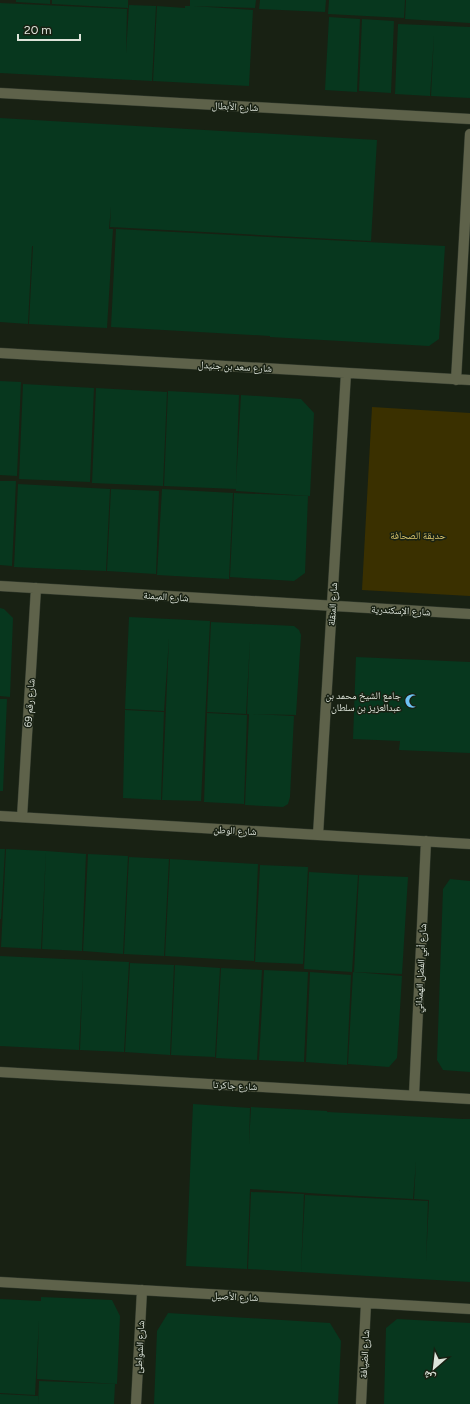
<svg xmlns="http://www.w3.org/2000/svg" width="470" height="1404" font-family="Figtree,'Noto Naskh Arabic',sans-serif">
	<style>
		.green { fill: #3a3000 }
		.building { fill: #07371e }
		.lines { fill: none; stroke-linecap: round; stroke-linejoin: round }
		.street-casing { stroke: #343c2f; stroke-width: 11 }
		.street { stroke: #5e624a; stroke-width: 10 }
		.labels { text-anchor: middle; stroke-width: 3; stroke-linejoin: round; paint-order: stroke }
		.street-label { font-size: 10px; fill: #dde4da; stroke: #182113 }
		.park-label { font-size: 10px; fill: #dbc56c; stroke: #182113 }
		.poi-label { font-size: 10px; fill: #dde4da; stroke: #182113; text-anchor: end }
	</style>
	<rect width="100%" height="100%" fill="#182113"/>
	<path class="green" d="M372,407L470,413V596L362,590Z"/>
	<path class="building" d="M16,0H50V4L16,2Z
		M52,0H128V8L52,4Z
		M190,0H256L255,8L193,6L253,10L249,86L153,81L157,6L185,8V6H190Z
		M260,0H326L325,12L259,9Z
		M329,0H405L404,18L328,14Z
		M406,0H470V23L405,19Z
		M0,3L127,9L126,54L129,5L156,6L152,81L0,73Z
		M329,17L360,19L357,92L325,90Z
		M362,19L394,21L391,93L359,91Z
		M398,24L470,27V98L431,96L434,35L430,96L395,94Z
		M0,118L377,140L371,241L110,227L111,206L109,229H113L107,328L29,324L33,246H32L28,324L0,322Z
		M116,229L445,246L439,339L429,346L270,337V336L111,327Z
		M0,381L21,382L17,476L0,475Z
		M23,384L94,388L90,482L19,479Z
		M96,388L167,392L163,486L92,483Z
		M168,391L239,395L236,484L241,395L301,399L314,413L310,496L236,491V489L164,486Z
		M0,481H16L12,566L0,565Z
		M18,484L110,489L106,571L57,569L59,527L57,569L14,567Z
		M111,489L159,491L156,574L107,571Z
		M162,489L233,493L229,579L157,575Z
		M234,493L308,496L305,573L294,581L230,577Z
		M0,608L4,609L13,618L10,697L0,696Z
		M129,617L210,621L201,801L162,800L169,638L164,711L125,709Z
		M211,622L294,626L299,630L301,635L296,715L252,714L294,716L290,797L288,804L283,807L245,805L249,714H247L250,640L246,714L207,712Z
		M356,657L470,662V753L399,750L400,741L353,739Z
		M0,699H7L3,791H0Z
		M125,710L164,712L161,800L123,798Z
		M207,713L247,715L244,804L204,802Z
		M0,849H5L1,919H0Z
		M6,849L46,851L41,949L1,947Z
		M46,851L86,854L82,951L42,949Z
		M88,854L128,856L123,954L83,951Z
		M129,857L169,859L164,956L124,954Z
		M170,859L258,864L254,961L165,956Z
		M260,865L308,867L303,964L255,962Z
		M309,872L358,875L352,972L304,969Z
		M359,875L408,877L402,974L354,972Z
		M450,879L470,881V1072L443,1070L437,1060L443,889Z
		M0,956L129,962L124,1052L80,1050L83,969L79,1050L0,1046Z
		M130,963L174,965L170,1055L125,1052Z
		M175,965L220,968L215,1057L171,1055Z
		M221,968L262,970L257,1060L216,1058Z
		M264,970L308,972L304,1062L259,1060Z
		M310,972L351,975L347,1065L306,1062Z
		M353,972L402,976L397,1058L389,1067L348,1064Z
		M193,1104L250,1108L249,1145L251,1107L327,1111V1112L463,1119L459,1201L463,1119H470V1282L301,1272L305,1195L428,1201L426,1262L429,1200L414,1199L416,1161L413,1199L323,1194L324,1179L323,1194L250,1189L247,1269L186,1266Z
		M251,1192L304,1194L301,1272L248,1269Z
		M41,1297L112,1300L120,1316L117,1384L37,1379L39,1320L35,1395L0,1393V1299L41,1301Z
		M168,1313L330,1323L341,1341L338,1404H154L157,1331Z
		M397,1319L470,1323V1404H384L386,1328Z
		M39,1381L115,1384L114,1404H38Z
		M0,1394L38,1396V1404H0Z"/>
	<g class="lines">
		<defs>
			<path id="street" d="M0,93L470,119
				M0,353L470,380
				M456,380L470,134
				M0,586L470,614
				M0,816L470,844
				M22,817L36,588
				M318,835L346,373
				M0,1072L470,1099
				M414,1095L426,841
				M0,1282L470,1309
				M136,1404L142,1290
				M361,1404L366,1303"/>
		</defs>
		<use href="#street" class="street-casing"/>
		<use href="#street" class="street"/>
	</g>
	<defs>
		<symbol id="mosque-bare" viewBox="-9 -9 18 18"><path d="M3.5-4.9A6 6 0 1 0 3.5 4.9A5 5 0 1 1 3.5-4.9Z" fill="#6dc2f3" stroke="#182113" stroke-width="2.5" paint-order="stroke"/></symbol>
	</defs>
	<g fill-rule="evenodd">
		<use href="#mosque-bare" x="402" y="691" width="20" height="20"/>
	</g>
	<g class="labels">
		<g class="street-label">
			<text transform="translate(235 106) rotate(3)" y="4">شارع الأبطال</text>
			<text transform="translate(235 366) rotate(3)" y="4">شارع سعد بن جنيدل</text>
			<text transform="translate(166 596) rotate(4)" y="4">شارع الميمنة</text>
			<text transform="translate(332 604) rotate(-87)" y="4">شارع المنقلة</text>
			<text transform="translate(401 610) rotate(3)" y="4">شارع الإسكندرية</text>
			<text transform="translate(29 703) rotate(-86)" y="4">شارع رقم 69</text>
			<text transform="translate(235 830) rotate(3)" y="4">شارع الوطن</text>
			<text transform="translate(420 968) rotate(-87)" y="4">شارع أبي الفضل الهمذاني</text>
			<text transform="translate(235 1085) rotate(3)" y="4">شارع جاكرتا</text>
			<text transform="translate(235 1296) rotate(3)" y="4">شارع الأصيل</text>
			<text transform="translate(139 1347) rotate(-87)" y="4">شارع الشواطئ</text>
			<text transform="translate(364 1354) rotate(-87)" y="4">شارع الضيافة</text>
		</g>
		<g class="park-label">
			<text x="418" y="539">حديقة الصحافة</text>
		</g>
		<g class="poi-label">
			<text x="401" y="699">جامع الشيخ محمد بن<tspan x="401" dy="12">عبدالعزيز بن سلطان</tspan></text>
		</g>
	</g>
	<g transform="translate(434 1368) rotate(208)" stroke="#182113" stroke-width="3" paint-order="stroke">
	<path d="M0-3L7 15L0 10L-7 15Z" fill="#dde4da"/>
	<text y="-6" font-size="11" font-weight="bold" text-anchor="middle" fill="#dde4da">ش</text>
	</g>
	<path d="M18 34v6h62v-6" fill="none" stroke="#dde4da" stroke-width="2"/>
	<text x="24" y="34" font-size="12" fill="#dde4da" stroke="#182113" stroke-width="3" paint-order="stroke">20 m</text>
</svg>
